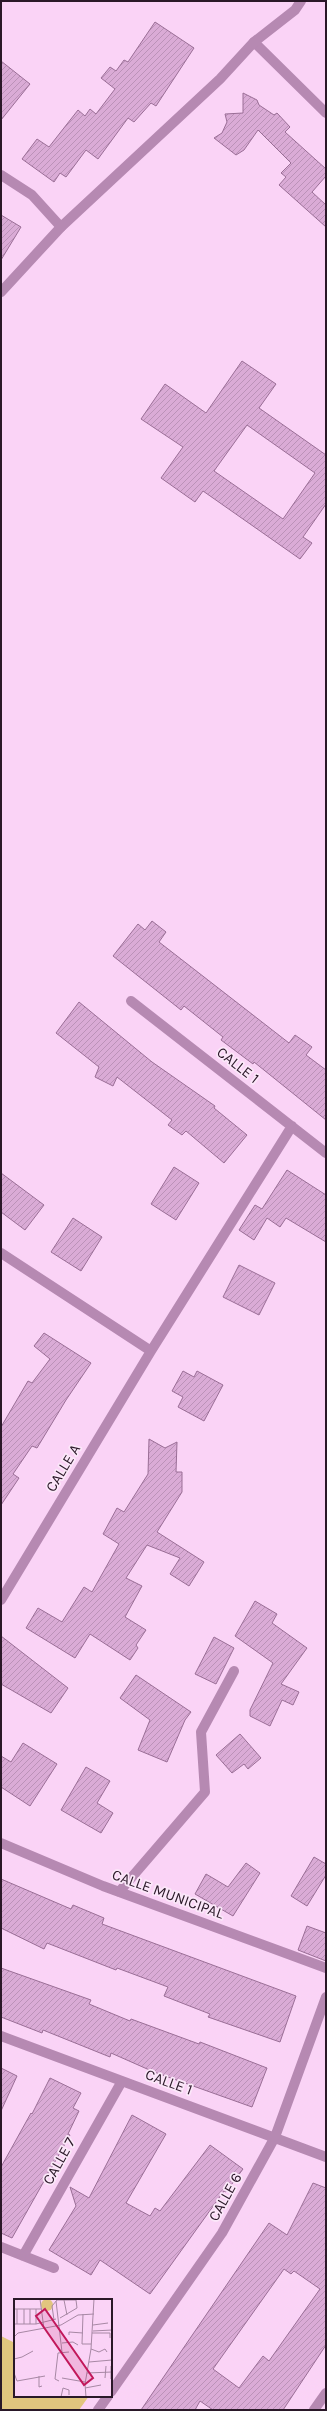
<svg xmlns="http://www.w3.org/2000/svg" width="327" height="2411" font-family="Karla,sans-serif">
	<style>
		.green { fill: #e1c57e }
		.building { fill: url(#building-hatch); stroke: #9a6e96; fill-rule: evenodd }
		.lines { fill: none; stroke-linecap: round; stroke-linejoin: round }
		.minor { stroke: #b689b2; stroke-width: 10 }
		.tertiary { stroke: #b689b2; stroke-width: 10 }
		.labels { text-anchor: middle; stroke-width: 3.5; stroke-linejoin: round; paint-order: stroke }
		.street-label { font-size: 15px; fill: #2a1828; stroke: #fbe7f9 }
		.inset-road { fill: none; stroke: #a788a4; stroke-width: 1 }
		.view { fill: #c2185b; fill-opacity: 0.15; stroke: #c2185b; stroke-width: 2 }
		.inset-edge { fill: none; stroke: #2a1828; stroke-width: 2 }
	</style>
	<defs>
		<pattern id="building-hatch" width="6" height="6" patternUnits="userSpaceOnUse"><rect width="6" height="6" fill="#daabd6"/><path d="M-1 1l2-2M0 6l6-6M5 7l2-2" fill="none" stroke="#bb92b8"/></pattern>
	</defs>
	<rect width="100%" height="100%" fill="#fad3f6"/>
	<path class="green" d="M1,2336L15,2343V2396H89L79,2410H1Z"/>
	<path class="building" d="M155,22L194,48L156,106L151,103L134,122L128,118L98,159L86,150L66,177L60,173L54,182L22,159L37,139L49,147L78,110L85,116L90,109L96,114L115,89L101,78L110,67L116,71L124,60L128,62Z
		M1,61L30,84L1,120Z
		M243,93L257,100L259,105L274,115L277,113L290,127L285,132L326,169V176L312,192L326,205V227L279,185L286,177L281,173L291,163L258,130L244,150L236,155L214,138L222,133L227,122L225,114L243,113Z
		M1,215L21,227L1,260Z
		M242,361L276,384L259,408L326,455V504L303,537L312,543L300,559L203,491L195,502L161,478L183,447L141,419L165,384L206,413ZM247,425L315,473L283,519L214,471Z
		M152,921L166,932L159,942L289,1043L295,1035L312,1047L306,1055L326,1070V1120L254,1062L253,1064L221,1040L223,1037L184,1006L181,1010L113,956L138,924L145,930Z
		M79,1002L152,1062L215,1106L214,1108L247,1135L224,1163L186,1131L182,1135L168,1125L172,1120L117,1077L113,1086L95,1077L99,1067L56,1033Z
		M174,1167L199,1183L176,1220L151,1204Z
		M287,1170L326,1195V1242L286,1218L280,1227L267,1218L254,1240L239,1230L255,1205L262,1209Z
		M1,1173L44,1205L25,1230L1,1212Z
		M73,1218L102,1237L81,1271L51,1252Z
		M239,1265L275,1283L259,1315L223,1297Z
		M44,1333L91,1363L66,1400L37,1448L32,1446L13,1474L19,1478L1,1505V1427L28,1381L32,1383L50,1359L34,1346Z
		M183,1371L194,1377L197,1371L223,1385L204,1421L178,1407L183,1397L172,1391Z
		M149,1439L165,1448L177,1442L176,1472H182V1492L157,1532L204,1562L189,1586L170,1574L180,1558L147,1545L126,1578L142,1586L125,1617L146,1630L136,1645L138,1648L130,1660L90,1634L75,1658L26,1628L38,1608L62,1622L84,1587L92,1592L119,1544L103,1534L117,1508L124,1512L148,1474Z
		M255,1601L277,1614L272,1623L307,1648L281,1684L299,1692L293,1705L282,1700L270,1726L250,1716V1710L273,1663L235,1636Z
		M1,1636L68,1688L51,1713L1,1684Z
		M214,1637L234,1648L216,1684L195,1674Z
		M136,1675L191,1712L185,1720L167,1762L138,1750L150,1720L120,1698Z
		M240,1734L261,1758L248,1769L244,1764L232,1773L216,1755Z
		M23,1743L57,1764L30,1806L1,1787V1756L11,1762Z
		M86,1767L110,1781L97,1803L113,1813L101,1833L61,1810Z
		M314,1857L326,1864V1875L307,1906L291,1896Z
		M246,1863L260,1873L233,1916L195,1894L206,1874L228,1887Z
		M1,1879L71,1909L73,1905L104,1918L102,1924L296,1996L280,2042L208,2017L210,2014L164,1996L168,1987L117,1968L116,1970L47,1943L44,1949L1,1928Z
		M307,1926L326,1933V1961L298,1950Z
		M1,1968L91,2000L89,2004L130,2021L131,2019L199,2044L200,2042L267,2068L252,2107L154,2072L111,2053L110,2057L43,2030L42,2033L1,2017Z
		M1,2068L17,2076L1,2111Z
		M50,2078L81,2093L73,2108L79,2111L68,2134L70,2135L12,2238L1,2233V2167L31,2113L32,2114Z
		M132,2115L166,2134L126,2203L150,2216L155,2208L160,2211L210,2145L243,2169L226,2192L224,2191L150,2294L100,2260L91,2275L49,2250L76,2206L70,2187L89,2198Z
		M313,2183L326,2188V2345L283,2410H213L200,2401L195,2410H141L269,2223L287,2235ZM284,2269L291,2274L294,2271L320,2289L269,2361L263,2356L239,2388L213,2369Z"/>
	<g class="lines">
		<path class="minor" d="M254,42L326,113
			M1,175L32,195L61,227
			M131,1001L326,1153
			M1,1253L151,1351
			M1,1600L151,1351L292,1126
			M1,1843L103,1886L326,1968
			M119,1892L205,1792L201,1732L234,1671
			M1,2036L326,2157
			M1,2247L54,2268
			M23,2256L122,2081
			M111,2392L222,2233L275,2137L326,1997
			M98,2410L108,2396
			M314,2410L326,2393"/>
		<path class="tertiary" d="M1,292L61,227L220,79L254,42L295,10L301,1"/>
	</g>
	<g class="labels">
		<g class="street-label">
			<text transform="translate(238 1065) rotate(38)" y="5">CALLE 1</text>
			<text transform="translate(63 1468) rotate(-59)" y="5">CALLE A</text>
			<text transform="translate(168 1894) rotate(20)" y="5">CALLE MUNICIPAL</text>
			<text transform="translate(169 2082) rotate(20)" y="5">CALLE 1</text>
			<text transform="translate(59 2161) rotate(-61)" y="5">CALLE 7</text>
			<text transform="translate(225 2197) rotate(-61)" y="5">CALLE 6</text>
		</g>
	</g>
	<g transform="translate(14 2299)">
		<rect width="98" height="98" fill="#fad3f6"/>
		<path d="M27 6a6 6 0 1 1 12 0a6 6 0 1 1-12 0Z" fill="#e1c57e"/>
		<path class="inset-road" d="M26,0L30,30M50,1L53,16M42,2L48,53M0,10H28M3,10V25M10,10V25M16,10V25M22,10V25M69,15L68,45H77M40,21L38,7L43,1H62L63,9L46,19M0,25H22L42,20M79,26L94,24M79,32L98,31M78,34H96V39M55,36V33L69,34M0,38L4,34L47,26L64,16L80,15M48,44L59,43L64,46M77,50L85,53L91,50L93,53M0,60L8,58L19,52M75,63L98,61M97,67V80M0,74L3,82L31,77M73,74L98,73M25,77V88L28,87M48,79L71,83M91,79L92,67M45,82L41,80L44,54L55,53M71,89L87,86M47,98L49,89L55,91V96M72,98L71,85L77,50L80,0"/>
		<path class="view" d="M31,10L79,79L70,86L22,17Z"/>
		<rect width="98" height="98" class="inset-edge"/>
	</g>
	<rect width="327" height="2411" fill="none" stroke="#2a1828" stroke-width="4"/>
</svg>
